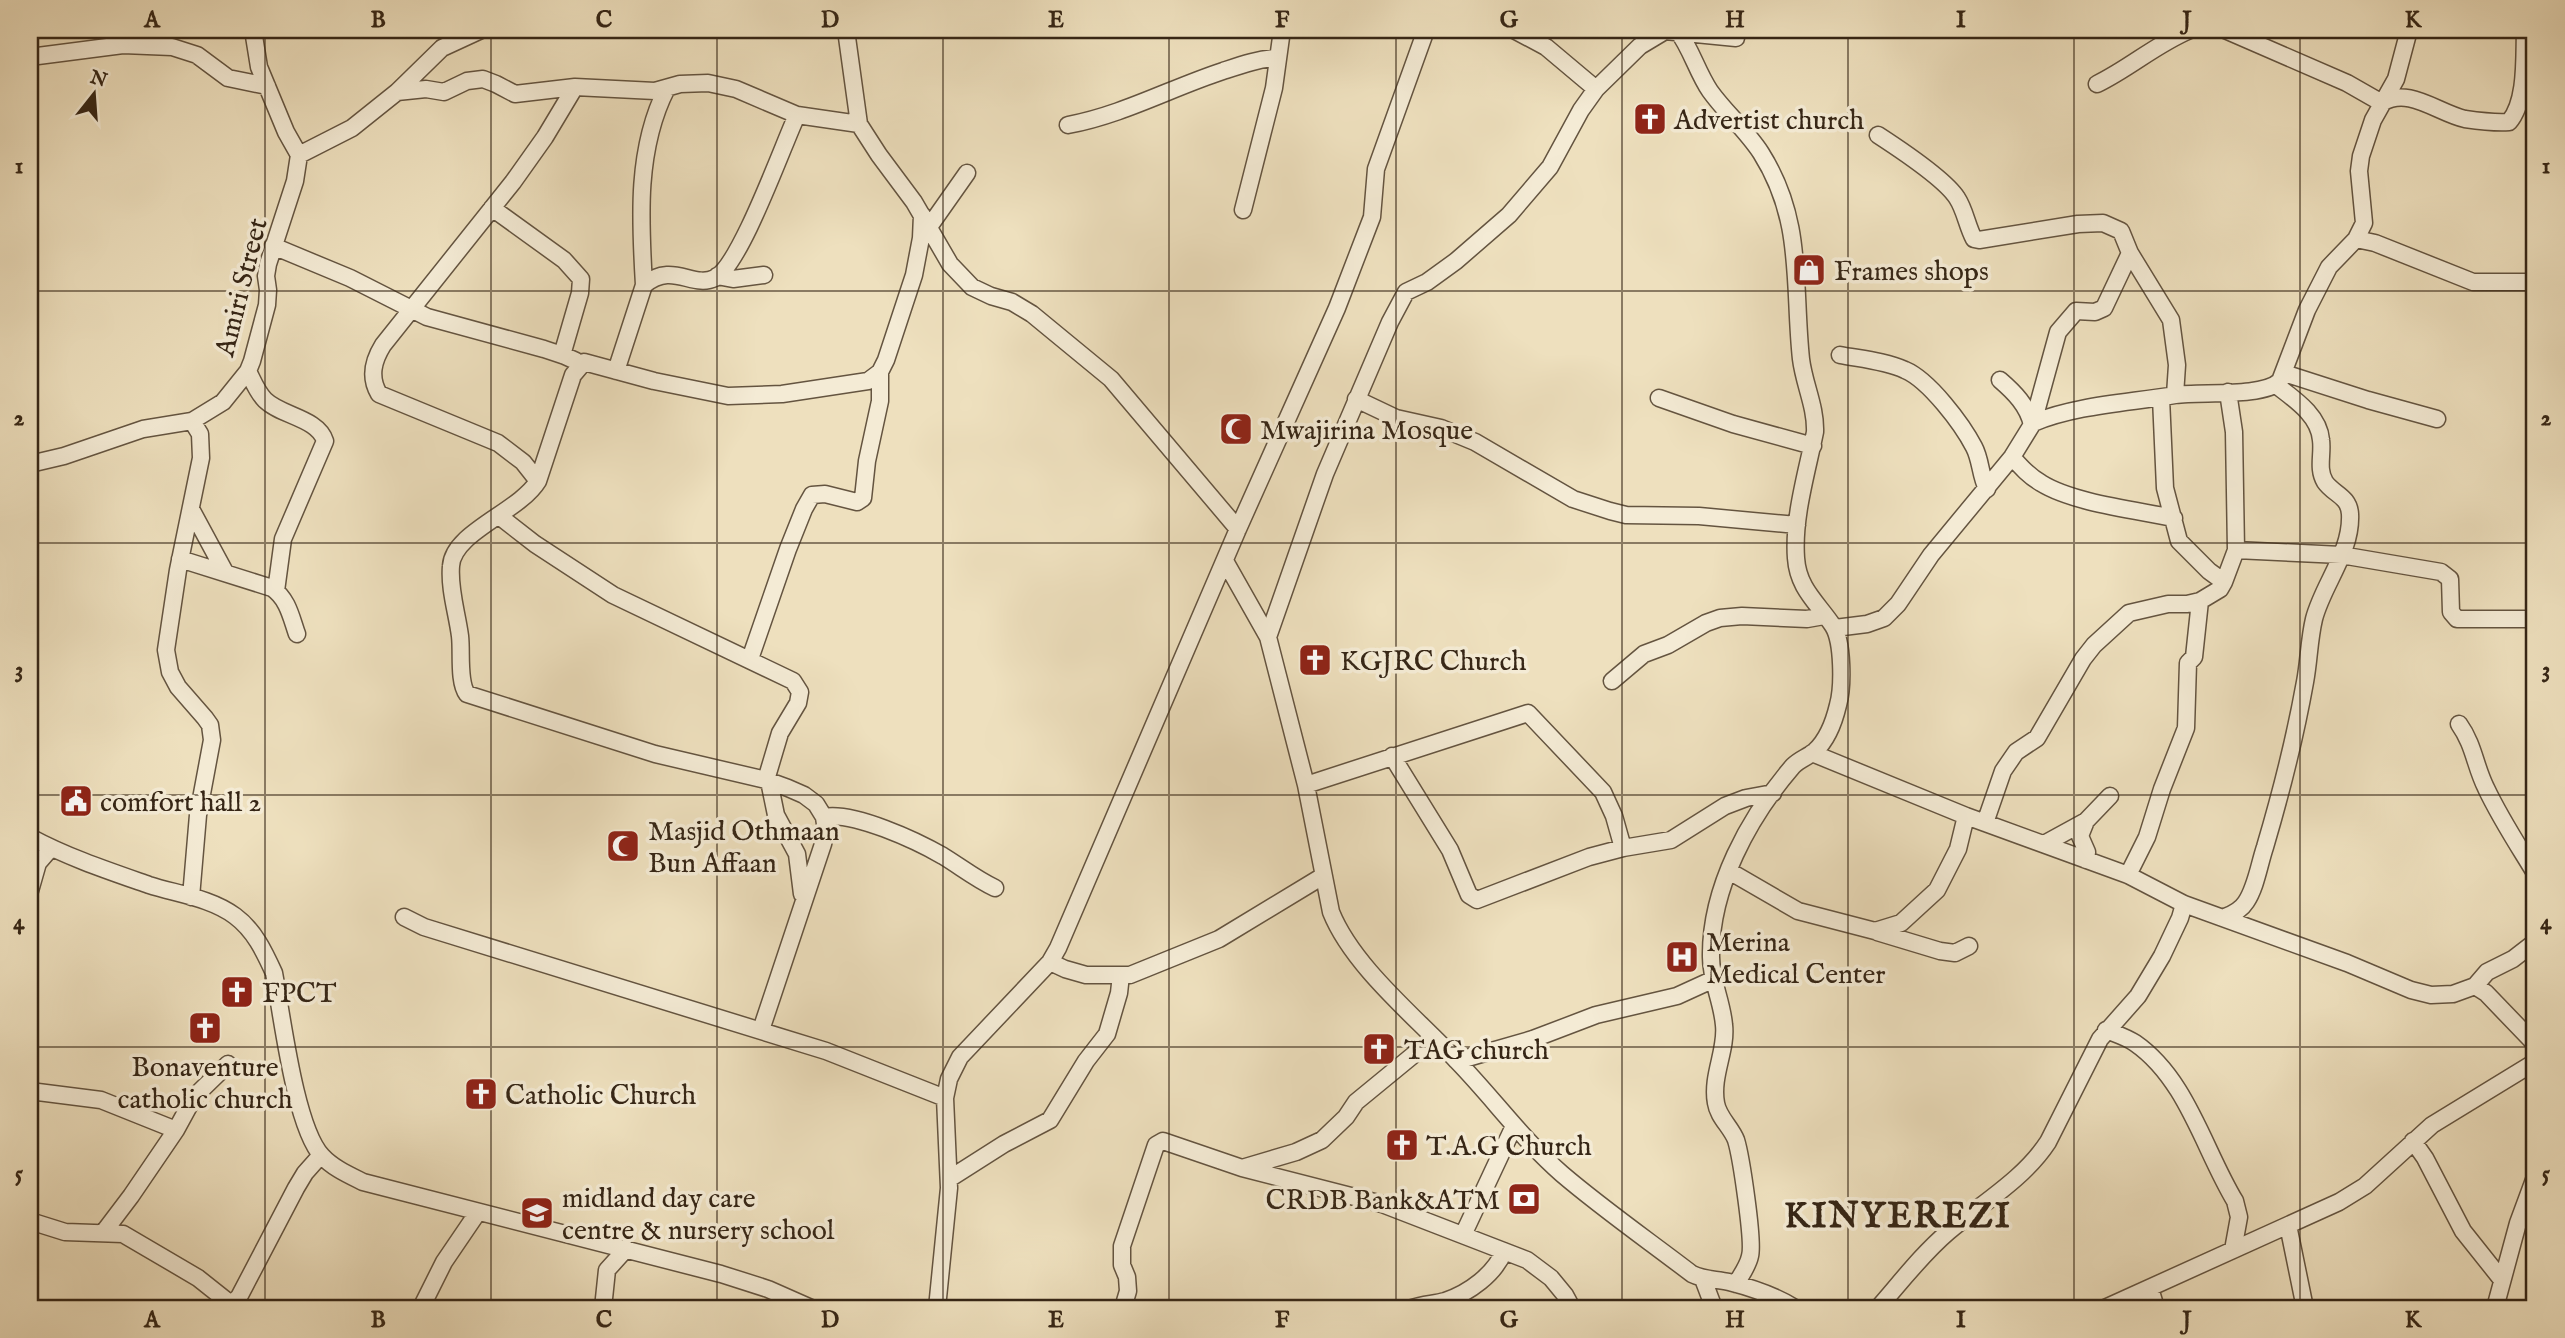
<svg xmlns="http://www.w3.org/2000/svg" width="2565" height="1338" font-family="'IM FELL English',serif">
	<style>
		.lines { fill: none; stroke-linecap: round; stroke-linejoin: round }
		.minor-casing { stroke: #645440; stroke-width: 19 }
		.minor { stroke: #f4ebd5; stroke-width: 16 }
		.grid { fill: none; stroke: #362616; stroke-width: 2; stroke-opacity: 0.55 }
		.labels { text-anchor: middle; stroke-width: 7; stroke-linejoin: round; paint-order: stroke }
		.poi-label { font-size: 28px; fill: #362616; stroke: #f4ebd5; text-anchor: start }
		.street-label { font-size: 28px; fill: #362616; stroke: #f4ebd5 }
		.district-label { font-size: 35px; font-weight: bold; letter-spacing: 2px; fill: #362616; stroke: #f4ebd5 }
		.neatline { fill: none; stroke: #362616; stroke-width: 2.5 }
		.grid-label { font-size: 23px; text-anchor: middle; font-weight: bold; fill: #362616 }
	</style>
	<rect width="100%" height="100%" fill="#eee0be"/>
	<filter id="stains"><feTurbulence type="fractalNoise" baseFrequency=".00286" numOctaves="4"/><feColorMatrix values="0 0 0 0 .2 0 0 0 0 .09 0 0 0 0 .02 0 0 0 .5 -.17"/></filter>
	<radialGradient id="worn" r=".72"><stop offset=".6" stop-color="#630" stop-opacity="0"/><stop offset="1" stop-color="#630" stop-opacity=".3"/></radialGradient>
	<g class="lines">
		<defs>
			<path id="minor" d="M253,30L259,67L286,132L299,155
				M846,30L859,124L879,155L914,202L950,264L972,287L991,296L1012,302L1032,314L1111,379L1238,529
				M1514,30L1546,47L1596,89
				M1677,30C1691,48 1697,72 1710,91C1725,112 1746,130 1761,153C1804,221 1793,284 1801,359C1804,384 1816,407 1815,432C1807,472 1793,517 1796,558C1798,589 1818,603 1833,626C1843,642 1843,687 1838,705C1834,722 1828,739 1815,751C1808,757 1800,759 1793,766C1749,817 1710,888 1711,957C1711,981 1722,1001 1724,1025C1727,1050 1711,1076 1716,1103C1718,1117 1731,1127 1736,1140C1741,1156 1754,1242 1750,1256C1748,1266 1741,1275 1736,1284
				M2225,30L2347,83L2382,103C2408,86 2438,113 2465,119C2479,121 2496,123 2509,122C2527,101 2524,57 2525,30
				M30,57L123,45L172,47L197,55L228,78L267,86
				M2097,84C2130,68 2156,44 2190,30
				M397,92L426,89L444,92L467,81L483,79L496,84L515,94L575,87L655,91L680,84L708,83L736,89L797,115L859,124
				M1068,125C1122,115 1171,88 1223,71C1241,65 1258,59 1276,58
				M1878,135C1898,148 1945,179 1957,198C1965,210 1967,226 1974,239L1979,240L2078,224L2103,223L2121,231L2130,253L2171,320L2177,365L2175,395
				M492,208L564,260L581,279L580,293L562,355
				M1243,210L1274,88L1282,30
				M929,227L967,173
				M2356,239L2375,243L2473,282H2535
				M273,246L350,278L427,317L544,349L565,356L576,361L578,366
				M717,276L733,279L764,275
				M644,285C640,219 636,148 667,88
				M1840,355C1861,359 1885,361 1905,370C1929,380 1962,424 1974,447C1981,460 1980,475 1987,489
				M248,371C253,381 257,392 265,400C281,416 318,418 325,441L283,539L276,591
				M616,371L644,285C673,261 692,289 715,278C740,266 783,145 797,115
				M2284,373L2368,400L2437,419
				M2000,380C2014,392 2028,406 2032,425
				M1659,398L1733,424L1813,446
				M2161,398L2165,488L2179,541L2209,571L2224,582
				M1356,399L1396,418L1441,428L1475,442L1573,499L1610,511L1626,515L1699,516L1797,525
				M2033,423L2058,332L2076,311L2095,312L2104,308L2130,253
				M2012,457C2021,467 2029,476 2041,483C2073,503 2136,510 2174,518
				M30,464L64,456L143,429L192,421L223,402L248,371L252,361L267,305L268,290L266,276L268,264L295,181L299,155L352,128L397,92L442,48L481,30
				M538,481L523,462L498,443L379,394C369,377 373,361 383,345L513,182L545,137L575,87
				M191,509L225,572
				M499,516L535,544L613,595L793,681L800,692L798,703L780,733L766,780
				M2236,550L2341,555L2441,572L2450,579L2451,612L2457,619H2535
				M180,559L272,588C288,599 291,617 297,634
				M1225,561L1268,637L1306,785L1331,912C1353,967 1417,1018 1457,1061C1493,1098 1523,1140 1562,1174C1603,1209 1649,1241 1692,1274C1704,1280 1716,1279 1729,1282C1753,1288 1774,1295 1795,1308
				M1835,628L1867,624L1884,618L1898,604L1931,555L2012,457L2033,423C2076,405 2128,403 2175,395C2201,391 2262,398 2280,381L2307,310L2329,267L2356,239L2364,223L2359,171L2361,156L2373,120L2396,79L2409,30
				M1268,637L1325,474L1390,322L1406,292L1427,282L1456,261L1509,215L1550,167L1581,110L1596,89L1640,46L1665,31L1736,38
				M750,659L788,549L804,509L812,495L825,494L857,502L863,498L867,461L880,401V372
				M1612,681L1644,654L1668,645L1706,623L1720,618L1742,616L1807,619L1824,616
				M2459,724C2474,745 2475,766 2486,788C2500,818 2518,845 2535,873
				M1812,753L1966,816L2128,875L2184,904L2347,963L2411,990L2431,995L2453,994L2475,986L2487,972L2513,959L2535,942
				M1392,756L1450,850L1469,895L1477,900L1589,857L1623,848L1671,840L1725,806L1746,798L1773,793
				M769,781L776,815L797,854L802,894
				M1306,785L1528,713L1603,792L1614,816L1623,848
				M824,817C853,811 917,841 943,856C961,867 976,879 995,888
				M2086,821L2080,836L2087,852L2086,860
				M1985,823L2003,771L2016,752L2037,738L2083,659L2094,645L2129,613L2168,604H2187L2200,601L2220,589L2224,582L2236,550L2234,432L2228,392
				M30,837C67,857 109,871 149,885C177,894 211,898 235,916C254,930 264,951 274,973C282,1015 295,1127 322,1156C333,1168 349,1175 363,1182L721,1274L768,1289L811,1308
				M2044,844L2086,821L2110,796
				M1729,871L1798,911L1875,931L1901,923L1937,890L1958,849L1966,816
				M2128,875L2147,837L2162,789L2186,728L2188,663L2194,657L2200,601
				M30,891L38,863L51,848
				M191,897L198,815L212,740L210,725L205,718L178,687L170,672L166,650L178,570L201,458L200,434L192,421
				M404,917L424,927L826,1051L945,1098
				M2225,917C2233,914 2241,910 2246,902C2256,887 2259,865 2265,847C2281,793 2295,738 2305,682C2309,661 2309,640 2314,619C2323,584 2352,552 2350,514C2349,496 2333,494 2325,482C2317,469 2323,454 2321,440C2319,415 2294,399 2276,385
				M1877,932L1940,951L1955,953L1969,946
				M1050,962L1065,969L1086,975H1130L1219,939L1323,876
				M2475,986L2486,993L2535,1044
				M761,1030L823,844L826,831L824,817L816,804L804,795L788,788L766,780L655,754L467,694C458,682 462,652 460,636C457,613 449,589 451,566C453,532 519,512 538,481L573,375L584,362L654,381L728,396L782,394L868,381L880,372L886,360L914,275L921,238L922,215
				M2106,1030C2116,1034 2126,1037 2135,1043C2187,1079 2204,1150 2235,1201L2239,1217L2233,1250
				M1457,1061L1533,1039L1596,1015L1677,996L1712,980
				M30,1091L101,1100L176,1130
				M2413,1141L2425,1158L2463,1231L2502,1280
				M1242,1168L1296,1152L1322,1140L1346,1117L1356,1102L1434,1038
				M949,1179L1004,1144L1050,1120L1086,1061L1107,1034L1119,993L1121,975
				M30,1221L65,1232L123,1234L198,1278L232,1305
				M2288,1225L2305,1308
				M103,1233L131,1196L176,1130L194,1097L228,1064
				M1463,1235L1514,1126
				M1703,1279L1714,1308
				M2150,1288L2156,1308
				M227,1308L239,1297L296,1188L305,1173L321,1155
				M421,1308L444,1262L478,1212
				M603,1308L607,1270L626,1249
				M937,1308L949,1188L945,1098L949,1079L960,1057L1050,962L1058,948L1238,529L1337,308L1372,217L1376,169L1426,30
				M1123,1308L1128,1291L1127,1277L1122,1265V1246L1156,1145L1163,1141L1242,1168L1382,1204L1527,1260L1551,1278L1565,1295L1572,1308
				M1412,1308C1423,1304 1435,1304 1445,1301C1469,1293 1495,1274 1504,1251
				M1878,1308C1900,1283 1922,1254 1948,1232C1982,1203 2023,1180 2048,1142L2100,1039L2138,996L2162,956L2180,918L2184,904
				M2105,1308L2339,1202L2365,1186L2432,1125L2535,1062
				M2495,1308L2518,1223L2535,1177"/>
		</defs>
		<use href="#minor" class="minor-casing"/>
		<use href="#minor" class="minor"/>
	</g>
	<path class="grid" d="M265,30V1308M491,30V1308M717,30V1308M943,30V1308M1169,30V1308M1396,30V1308M1622,30V1308M1848,30V1308M2074,30V1308M2300,30V1308M30,291H2535M30,543H2535M30,795H2535M30,1047H2535"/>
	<defs>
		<symbol id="church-square" viewBox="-11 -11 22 22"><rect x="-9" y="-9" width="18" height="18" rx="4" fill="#8f2418" stroke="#f4ebd5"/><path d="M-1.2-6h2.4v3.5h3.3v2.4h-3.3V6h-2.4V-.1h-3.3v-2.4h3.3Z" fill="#fff"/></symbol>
		<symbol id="shop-square" viewBox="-11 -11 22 22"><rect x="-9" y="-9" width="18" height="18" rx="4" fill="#8f2418" stroke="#f4ebd5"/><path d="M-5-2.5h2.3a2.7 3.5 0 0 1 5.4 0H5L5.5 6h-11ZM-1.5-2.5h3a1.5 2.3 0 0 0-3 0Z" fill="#fff"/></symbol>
		<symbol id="mosque-square" viewBox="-11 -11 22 22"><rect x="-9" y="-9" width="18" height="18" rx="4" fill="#8f2418" stroke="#f4ebd5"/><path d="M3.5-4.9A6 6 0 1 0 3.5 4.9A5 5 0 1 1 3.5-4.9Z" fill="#fff"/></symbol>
		<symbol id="civic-square" viewBox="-11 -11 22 22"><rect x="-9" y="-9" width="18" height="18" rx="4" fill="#8f2418" stroke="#f4ebd5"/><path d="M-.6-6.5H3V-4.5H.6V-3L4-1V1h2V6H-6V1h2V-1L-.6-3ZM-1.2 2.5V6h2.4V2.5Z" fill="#fff"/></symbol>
		<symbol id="hospital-square" viewBox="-11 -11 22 22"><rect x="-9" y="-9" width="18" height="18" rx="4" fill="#8f2418" stroke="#f4ebd5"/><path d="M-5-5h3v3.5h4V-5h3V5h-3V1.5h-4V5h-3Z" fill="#fff"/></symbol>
		<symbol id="bank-square" viewBox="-11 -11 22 22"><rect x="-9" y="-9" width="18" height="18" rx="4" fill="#8f2418" stroke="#f4ebd5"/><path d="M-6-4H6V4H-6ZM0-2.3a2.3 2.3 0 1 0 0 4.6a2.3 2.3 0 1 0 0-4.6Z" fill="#fff"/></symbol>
		<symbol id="school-square" viewBox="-11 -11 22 22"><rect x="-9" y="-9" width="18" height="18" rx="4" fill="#8f2418" stroke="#f4ebd5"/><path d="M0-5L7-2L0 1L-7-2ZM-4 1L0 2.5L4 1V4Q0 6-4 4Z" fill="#fff"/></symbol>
	</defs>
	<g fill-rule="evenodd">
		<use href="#church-square" x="1631" y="100" width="38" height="38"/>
		<use href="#shop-square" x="1790" y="251" width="38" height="38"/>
		<use href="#mosque-square" x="1217" y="410" width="38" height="38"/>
		<use href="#church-square" x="1296" y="641" width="38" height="38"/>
		<use href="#civic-square" x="57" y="782" width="38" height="38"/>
		<use href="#mosque-square" x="604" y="827" width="38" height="38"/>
		<use href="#hospital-square" x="1663" y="938" width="38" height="38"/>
		<use href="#church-square" x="218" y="973" width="38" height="38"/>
		<use href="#church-square" x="186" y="1009" width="38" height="38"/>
		<use href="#church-square" x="1360" y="1030" width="38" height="38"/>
		<use href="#church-square" x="462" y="1075" width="38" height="38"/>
		<use href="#church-square" x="1383" y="1126" width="38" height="38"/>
		<use href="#bank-square" x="1505" y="1180" width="38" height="38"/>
		<use href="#school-square" x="518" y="1194" width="38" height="38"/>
	</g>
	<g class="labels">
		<g class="poi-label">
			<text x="1674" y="129">Advertist church</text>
			<text x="1834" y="280">Frames shops</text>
			<text x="1260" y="439">Mwajirina Mosque</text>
			<text x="1340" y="670">KGJRC Church</text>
			<text x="100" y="811">comfort hall 2</text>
			<text x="648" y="840">Masjid Othmaan<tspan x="648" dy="32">Bun Affaan</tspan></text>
			<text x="1706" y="951">Merina<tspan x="1706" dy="32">Medical Center</tspan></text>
			<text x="262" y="1002">FPCT</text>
			<text x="1404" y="1059">TAG church</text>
			<text x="205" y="1076" text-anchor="middle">Bonaventure<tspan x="205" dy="32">catholic church</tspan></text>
			<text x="505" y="1104">Catholic Church</text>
			<text x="1426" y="1155">T.A.G Church</text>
			<text x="562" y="1207">midland day care<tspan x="562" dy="32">centre &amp; nursery school</tspan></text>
			<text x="1500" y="1209" text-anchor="end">CRDB Bank&amp;ATM</text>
		</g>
		<g class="street-label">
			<text transform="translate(240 287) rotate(-76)" y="10">Amiri Street</text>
		</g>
		<g class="district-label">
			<text x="1898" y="1227">KINYEREZI</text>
		</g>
	</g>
	<rect width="2565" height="1338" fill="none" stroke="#eee0be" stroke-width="77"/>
	<g transform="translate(94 94) rotate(17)" stroke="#f4ebd5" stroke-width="5" paint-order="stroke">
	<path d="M0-5L12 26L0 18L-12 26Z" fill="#362616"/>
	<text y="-10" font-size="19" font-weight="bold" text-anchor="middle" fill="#362616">N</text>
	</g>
	<rect x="38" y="38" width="2488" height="1262" class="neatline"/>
	<g class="grid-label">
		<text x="152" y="27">A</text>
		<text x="378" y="27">B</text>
		<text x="604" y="27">C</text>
		<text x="830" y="27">D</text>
		<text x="1056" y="27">E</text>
		<text x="1282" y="27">F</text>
		<text x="1509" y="27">G</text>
		<text x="1735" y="27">H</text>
		<text x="1961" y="27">I</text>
		<text x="2187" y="27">J</text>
		<text x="2413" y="27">K</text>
		<text x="19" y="173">1</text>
		<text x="2546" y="173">1</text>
		<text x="19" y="425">2</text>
		<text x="2546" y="425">2</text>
		<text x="19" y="677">3</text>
		<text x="2546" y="677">3</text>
		<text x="19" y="929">4</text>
		<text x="2546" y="929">4</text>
		<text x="19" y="1181">5</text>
		<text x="2546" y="1181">5</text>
		<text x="152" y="1327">A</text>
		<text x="378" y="1327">B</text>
		<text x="604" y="1327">C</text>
		<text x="830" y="1327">D</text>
		<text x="1056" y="1327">E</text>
		<text x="1282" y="1327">F</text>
		<text x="1509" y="1327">G</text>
		<text x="1735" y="1327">H</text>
		<text x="1961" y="1327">I</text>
		<text x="2187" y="1327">J</text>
		<text x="2413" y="1327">K</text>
	</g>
	<rect width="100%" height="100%" filter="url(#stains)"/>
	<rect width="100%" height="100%" fill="url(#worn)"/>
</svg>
